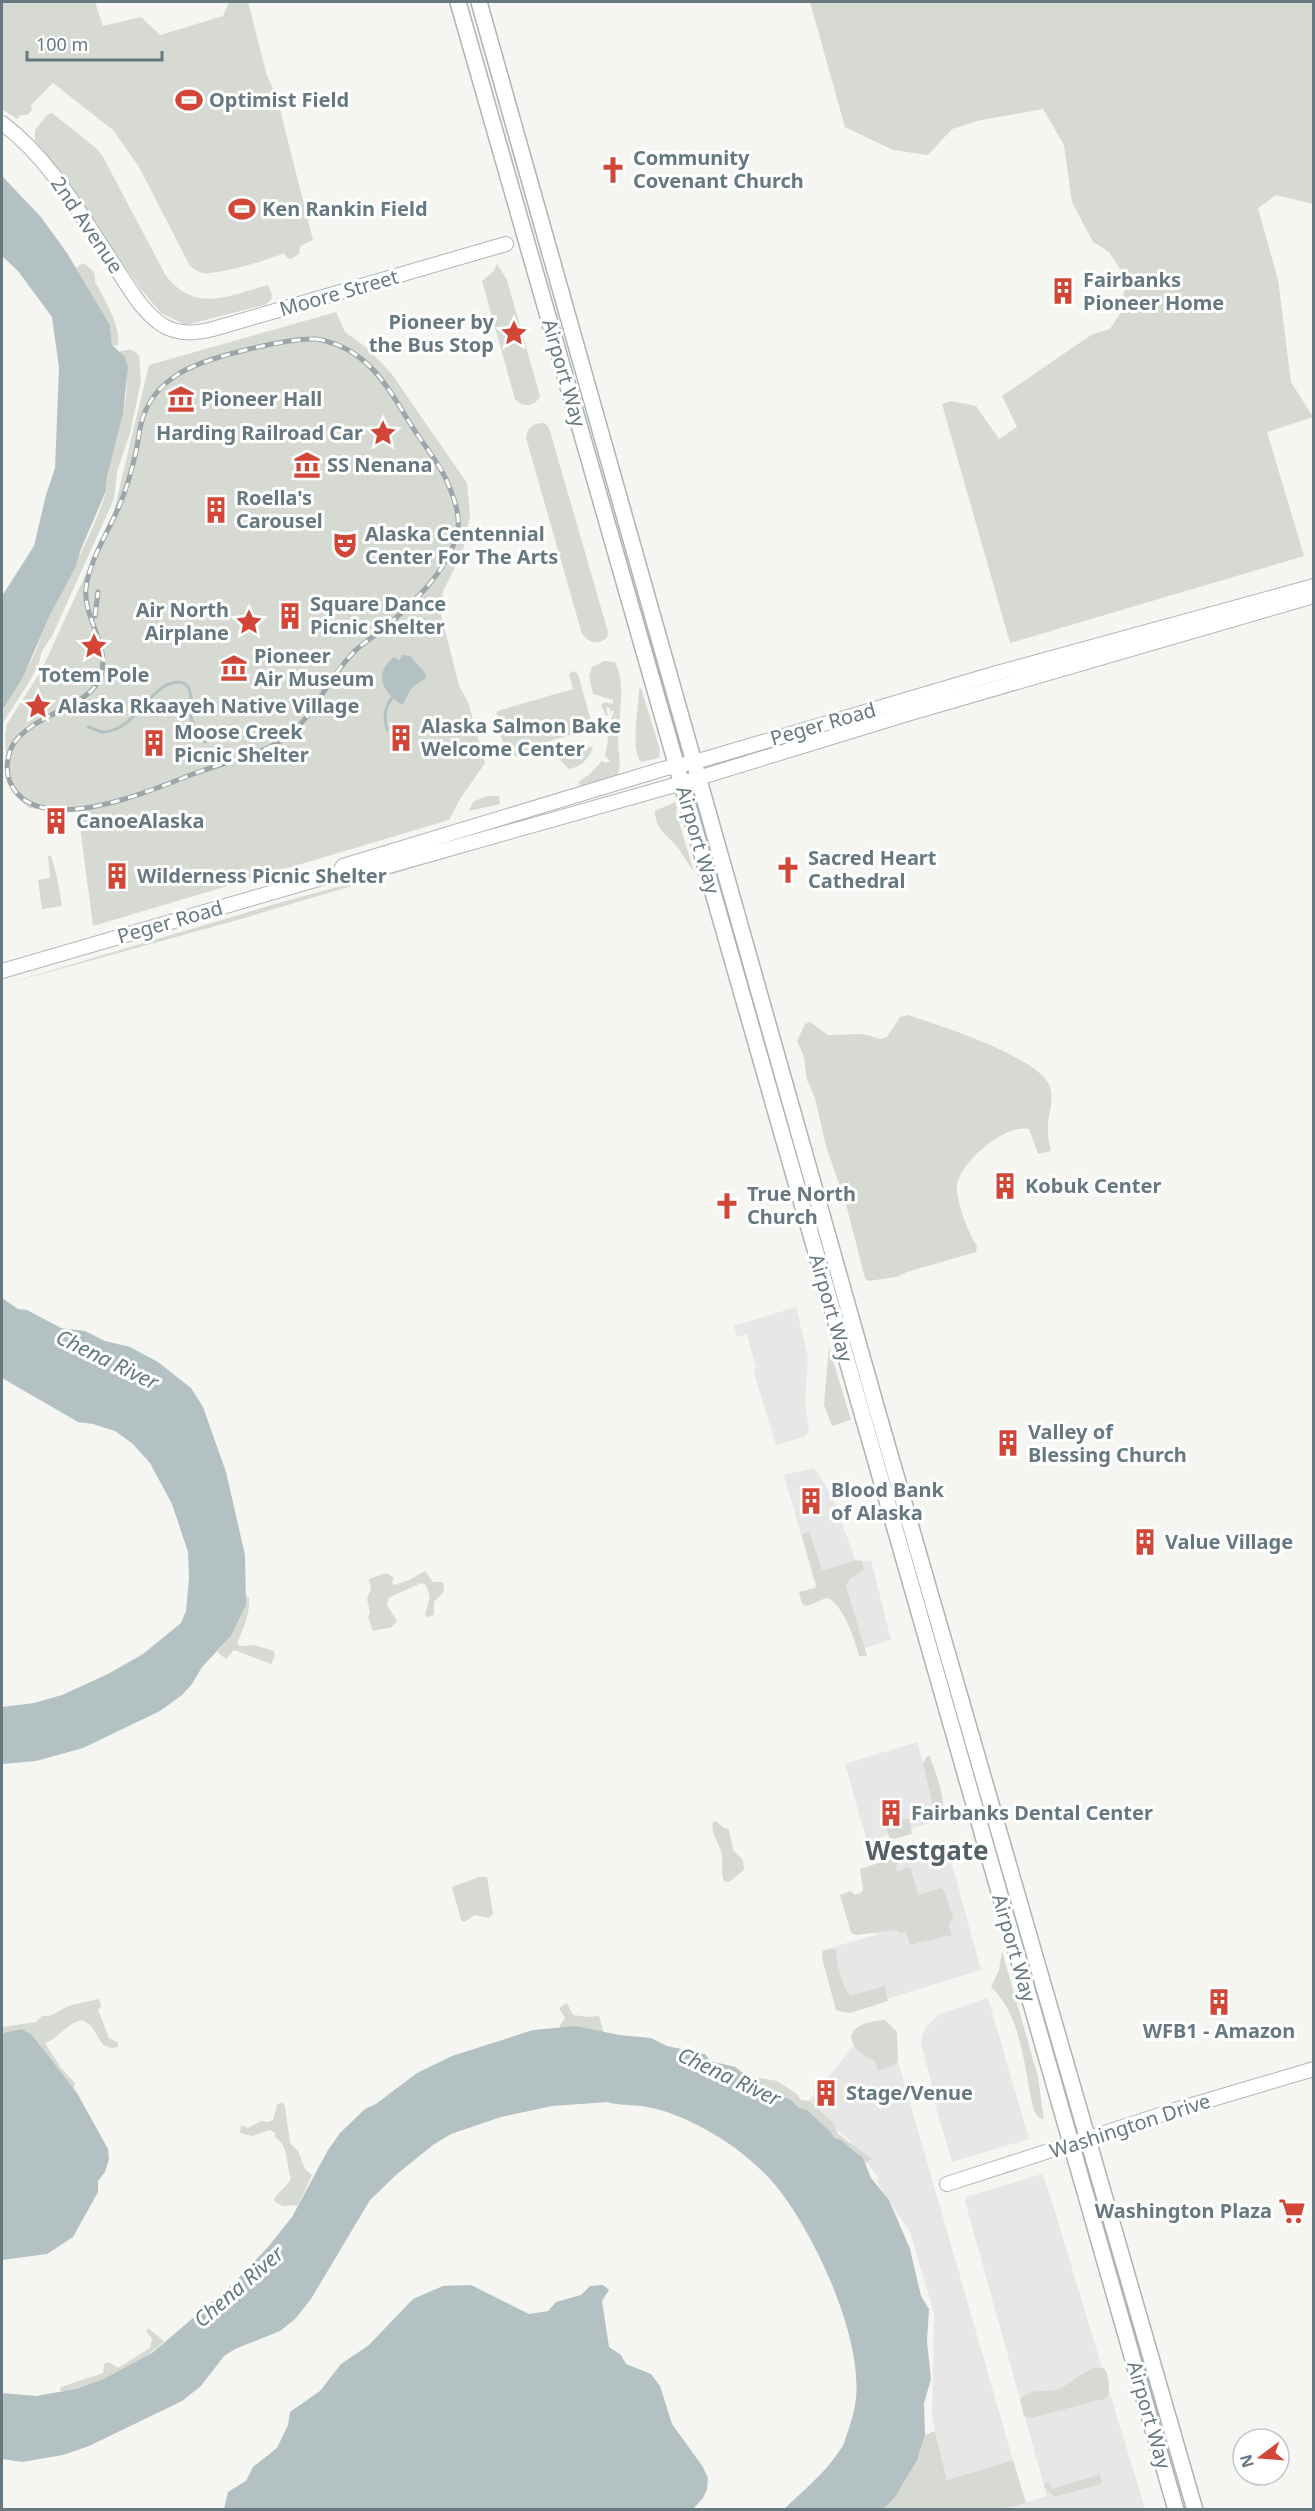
<svg xmlns="http://www.w3.org/2000/svg" width="1315" height="2511" font-family="'Noto Sans',sans-serif">
	<style>
		.built { fill: #e6e7e6 }
		.green { fill: #d6dad2 }
		.water { fill: #b3c1c3 }
		.lines { fill: none; stroke-linecap: round; stroke-linejoin: round }
		.stream { stroke: #b3c1c3; stroke-width: 3 }
		.secondary-casing { stroke: #afb6b8; stroke-width: 16 }
		.primary-casing { stroke: #aeb4b6; stroke-width: 18 }
		.secondary { stroke: #fff; stroke-width: 14 }
		.primary { stroke: #fff; stroke-width: 15 }
		.rail-casing { stroke: #9da5a8; stroke-width: 5 }
		.rail { stroke: #fff; stroke-width: 3; stroke-dasharray: 9; stroke-linecap: butt }
		.labels { text-anchor: middle; stroke-width: 6; stroke-linejoin: round; paint-order: stroke }
		.poi-label { font-size: 20px; font-weight: bold; fill: #677980; stroke: #fff; text-anchor: start }
		.street-label { font-size: 20px; fill: #677980; stroke: #fff }
		.water-label { font-size: 21px; font-style: italic; fill: #637a7d; stroke: #fff }
		.district-label { font-size: 26px; font-weight: bold; fill: #546166; stroke: #fff }
	</style>
	<rect width="100%" height="100%" fill="#f5f5f2"/>
	<path class="built" d="M796,1307L808,1357L805,1403L809,1431L804,1437L776,1445L755,1376L754,1371L756,1368L747,1334L737,1337L734,1326Z
		M814,1468L831,1494L857,1564L871,1560L891,1640L861,1649L838,1574L814,1581L784,1475Z
		M917,1742L940,1820L867,1841L845,1764Z
		M948,1850L981,1970L841,2013L822,1950L876,1935L860,1873Z
		M988,1998L1029,2139L952,2162L932,2094L934,2093L921,2044L922,2038L925,2028L939,2014Z
		M886,2020L1013,2460L947,2480L932,2416L934,2314L910,2232L876,2181L879,2178L849,2140L806,2104L870,2026Z
		M1042,2174L1048,2189L1145,2509H1002L1047,2496L965,2201L968,2196Z"/>
	<path class="green" d="M2,2H95L103,26L141,17L160,35L223,16L229,2H248L267,76L276,94L313,240L300,246L299,254L291,259L287,258L284,253C269,260 218,275 203,273C198,272 194,269 190,266L139,167L113,130L53,83L31,105L32,110L27,115H21L17,119L2,109Z
		M810,2H1313V204L1276,195L1258,208L1278,280L1291,382L1313,417L1267,432L1304,556L1010,643L942,404L951,401L976,406L999,439L1017,427L1002,396L1075,346L1093,334L1110,329L1121,312L1126,278L1109,252L1093,242L1072,202L1064,145L1043,109L977,121L952,129L928,155L893,150L845,127Z
		M52,113L96,148L102,155L166,276C196,314 230,295 268,285L272,295L271,300L264,305L186,325L161,313L139,287L52,161L35,141V130L47,115Z
		M83,263C91,269 96,271 95,282C103,296 124,332 117,346L112,345L110,325L76,268Z
		M497,264L507,280L540,396C535,407 522,408 515,399L482,281L494,271Z
		M336,312L345,332L368,349L391,373L467,483L470,516L462,554L443,591L441,614L459,686L468,702L485,763L460,799L449,820L93,926L80,827L81,811H50L30,808L22,802L12,791L7,781L5,734L7,724L41,671L113,515L149,365Z
		M130,349L139,355L141,381L130,433L117,472L114,499L52,636L42,651L38,666L28,684L2,724C1,700 24,677 34,655C39,643 43,630 49,617C69,576 91,537 106,493C108,486 106,478 108,470C114,445 141,372 118,352Z
		M544,423L548,426L550,431L608,632L607,638C597,645 590,643 582,634L526,438C527,427 533,423 544,423Z
		M604,661L615,662C627,687 618,715 618,741C618,754 623,766 616,776L581,786L578,782L590,774L602,761L606,763L610,761L605,756L608,740L606,727L603,726L601,721L611,720L614,711H611L610,715V708L606,707L608,715L606,716L601,705L605,702L613,704V700L593,694L589,676L592,667Z
		M574,671L578,674L591,721L590,728L545,743L530,753L516,756H510C503,747 495,721 497,711L573,689L569,674Z
		M641,688L660,750L659,758L641,762C630,748 639,708 639,689Z
		M593,746C590,758 581,767 569,769L557,757Z
		M486,796H499L500,804L469,811L473,802Z
		M675,802L677,807L676,812L694,872C689,865 684,856 678,848C669,836 655,830 655,811Z
		M480,848L234,921L2,985L275,904Z
		M48,856H51L57,877L62,906L42,909L38,880L50,878Z
		M734,942L746,967L832,1267L829,1268L821,1250Z
		M908,1015C938,1025 1040,1057 1050,1087C1054,1100 1049,1112 1048,1124C1047,1133 1049,1143 1051,1151L1038,1154L1029,1129C1006,1123 960,1162 957,1185C955,1199 969,1235 977,1246L976,1252L907,1272L896,1277L868,1281L865,1278L846,1204L826,1146L815,1098L807,1080L804,1057L797,1041L805,1024L810,1022L828,1035L863,1034L881,1039L887,1037L900,1017Z
		M829,1347L851,1420L832,1426L824,1405Z
		M809,1531L822,1570C835,1569 853,1558 862,1561L864,1570L850,1579L846,1586L867,1656H859C856,1641 841,1600 826,1598L807,1606L802,1604L799,1592L815,1588L816,1585L802,1535Z
		M425,1571L433,1582H443C446,1594 441,1594 434,1602V1615L427,1617L425,1614L430,1597L426,1585L421,1583L388,1598L387,1605L397,1621L392,1627L373,1631L368,1617L370,1612L367,1599L371,1589L369,1579L386,1573L394,1578L392,1583L394,1585L409,1580Z
		M921,1590L930,1611L995,1836L992,1837L979,1802L918,1591Z
		M244,1594L249,1598C250,1616 243,1628 237,1644L240,1646L254,1645L274,1651L275,1656L271,1664L234,1650L226,1659L217,1652L231,1636L246,1605Z
		M927,1756H930C935,1775 954,1811 934,1824V1810L923,1763Z
		M903,1819H909L912,1834L890,1840L885,1824Z
		M716,1821L724,1828L729,1829L733,1850L743,1860L744,1870L729,1882L724,1881C720,1872 724,1861 721,1851C718,1841 710,1832 713,1822Z
		M900,1856L902,1861L896,1865V1870L900,1871L907,1867L913,1870H911L918,1895L941,1888L944,1890L953,1917L949,1926L952,1935L910,1945L906,1932L900,1933L895,1930L857,1935L851,1933L840,1895L851,1891L855,1895L861,1893L863,1889L860,1869Z
		M479,1877H487L493,1914L489,1918L475,1915L464,1922L461,1920L452,1887Z
		M831,1949L838,1950L836,1953C838,1967 841,1984 850,1996L885,1986L888,2001L850,2013L836,2010L822,1958L823,1951Z
		M1002,1951L1038,2077L1044,2120L1038,2117L1034,2111C1024,2071 1023,2017 991,1987L999,1970Z
		M99,1999L101,2006L98,2010L109,2038L118,2043V2047C99,2051 100,2035 90,2025C88,2023 84,2022 82,2020C67,2023 59,2038 45,2043L61,2068L75,2083L73,2089L32,2035L22,2029L2,2033V2027L36,2022L42,2016H50L68,2006Z
		M567,2003L573,2015L589,2017L599,2016L604,2033L576,2026L561,2029L560,2025L565,2018L559,2008Z
		M885,2020L897,2032L898,2061L894,2065L878,2071L875,2061C863,2056 853,2050 851,2036C856,2023 872,2021 885,2020Z
		M755,2077L777,2081L797,2094L801,2100L809,2101L833,2123L838,2134L872,2159L865,2163C860,2153 844,2141 834,2139L830,2131L807,2110L798,2108L774,2091L767,2090L751,2078Z
		M282,2102L285,2106L290,2143L298,2151L305,2169L312,2175L298,2205L283,2206L275,2202L274,2199C279,2191 288,2186 291,2178C285,2162 290,2147 275,2137V2133L270,2130L252,2136L240,2133L241,2125L248,2128L261,2121L268,2122L273,2120L277,2105Z
		M148,2328L164,2341C146,2361 88,2393 60,2391L61,2387L103,2373L104,2364L109,2362L118,2368L150,2348L152,2339L146,2331Z
		M1092,2368H1104C1110,2377 1110,2388 1107,2398L1031,2418L1024,2416L1020,2400C1029,2388 1046,2392 1058,2390Z
		M935,2431L947,2480L1013,2460L1026,2503L1002,2509L884,2510C903,2487 916,2463 925,2435Z
		M1098,2470L1102,2481L1101,2484L1054,2497L1044,2487L1045,2483L1049,2482L1052,2489L1098,2475Z"/>
	<path class="water" d="M2,176L41,217L67,253L110,325L112,345L125,357L128,367L123,414L107,476L106,491L81,549L76,566L50,615L23,677L2,711V596L34,546L46,495L55,468L59,368L52,317L18,271L2,256Z
		M403,655L410,656L426,674L425,679C406,689 412,691 402,705C382,692 373,674 394,657L399,660Z
		M2,1298L18,1309L27,1310L61,1328L85,1331L105,1341L130,1347L158,1362L191,1388L203,1407L226,1472L245,1555L246,1605L231,1636L202,1667L192,1684L182,1695L160,1711L83,1748L36,1761L2,1764V1707L34,1703L62,1695L108,1674L143,1654L181,1623L186,1611L189,1578L188,1552L172,1504L150,1463L133,1444L115,1431L93,1424L78,1422L2,1378Z
		M576,2026L619,2035L651,2038L667,2046L705,2054L710,2061L735,2067L766,2090L774,2091L792,2101L799,2108L807,2110L830,2131L834,2138L841,2140L863,2158L871,2178L889,2200L910,2249L921,2296L929,2309L927,2341L931,2379L924,2403L925,2435L917,2460L895,2497L884,2509H784C802,2492 827,2471 840,2450C844,2446 845,2439 847,2434C851,2422 855,2410 856,2398C862,2336 815,2234 776,2186C761,2168 744,2154 725,2141C701,2126 675,2112 647,2107C638,2105 612,2105 608,2102L552,2106L501,2117L451,2134L433,2145L397,2174L370,2200L311,2299L295,2319L280,2331L235,2349L224,2356L201,2386L182,2401L89,2446L63,2455L22,2462L2,2459V2393L36,2396L76,2389L102,2380L152,2353L234,2283L268,2247L292,2217L328,2150L340,2133L365,2109L376,2104L417,2073L452,2056L533,2030Z
		M22,2029L32,2035L77,2093L108,2149L109,2159L105,2172L98,2181V2192L73,2237L47,2254L2,2260V2033Z
		M471,2285L529,2314L548,2311L556,2302L581,2295L590,2286L603,2285L609,2290L602,2301L609,2347L621,2355L626,2364L651,2374L660,2386L672,2424L703,2467L708,2478L707,2489L703,2498L693,2509H224L228,2492L246,2481L253,2467L277,2448L288,2425L290,2412L320,2391L341,2364L369,2345L413,2299L443,2286Z"/>
	<g class="lines">
		<path class="stream" d="M88,727C92,728 98,731 102,732C135,733 151,681 179,682C196,683 189,707 191,718C194,727 199,735 205,742
			M387,730C384,718 384,708 392,698"/>
		<defs>
			<path id="secondary" d="M2,123C50,159 79,212 112,262C127,284 141,312 164,326C180,335 196,333 213,329L506,244
				M339,873L346,878L682,783L907,714L1314,596
				M2,971L339,873L343,866L663,769L695,762L997,673L1314,586
				M947,2184L1172,2111L1314,2069"/>
			<path id="primary" d="M458,2L1176,2510
				M479,2L878,1413L1195,2510"/>
		</defs>
		<use href="#secondary" class="secondary-casing"/>
		<use href="#primary" class="primary-casing"/>
		<use href="#secondary" class="secondary"/>
		<use href="#primary" class="primary"/>
		<defs>
			<path id="rail" d="M316,339C335,342 350,349 365,362C385,379 399,406 413,428C425,447 441,465 449,486C455,501 461,518 457,534C447,573 411,605 382,630C372,638 361,644 353,653C316,691 314,731 258,752C236,760 215,766 193,774C152,790 36,841 10,782C5,770 7,754 14,743C37,711 91,708 101,675C110,644 83,619 86,588C90,558 109,531 120,504C127,488 132,469 136,452C139,439 139,425 145,412C151,397 163,384 177,375C201,358 286,338 316,339Z
				M95,616L98,592"/>
		</defs>
		<use href="#rail" class="rail-casing"/>
		<use href="#rail" class="rail"/>
	</g>
	<defs>
		<symbol id="stadium-bare" viewBox="-9 -9 18 18"><path d="M0-5a6.5 5 0 1 0 0 10a6.5 5 0 1 0 0-10ZM-3.5-1.8h7v3.6h-7Z" fill="#d14637" stroke="#fff" stroke-width="2.5" paint-order="stroke"/></symbol>
		<symbol id="church-bare" viewBox="-9 -9 18 18"><path d="M-1.2-6h2.4v3.5h3.3v2.4h-3.3V6h-2.4V-.1h-3.3v-2.4h3.3Z" fill="#d14637" stroke="#fff" stroke-width="2.5" paint-order="stroke"/></symbol>
		<symbol id="building-bare" viewBox="-9 -9 18 18"><path d="M-4-6H4V6H1V3H-1V6H-4ZM-2.5-4.3h1.7v1.8h-1.7ZM.8-4.3h1.7v1.8H.8ZM-2.5-1h1.7V.8h-1.7ZM.8-1h1.7V.8H.8Z" fill="#d14637" stroke="#fff" stroke-width="2.5" paint-order="stroke"/></symbol>
		<symbol id="sight-bare" viewBox="-9 -9 18 18"><path d="M0-6L1.8-2.2L6-1.7L2.9 1.2L3.7 5.4L0 3.3L-3.7 5.4L-2.9 1.2L-6-1.7L-1.8-2.2Z" fill="#d14637" stroke="#fff" stroke-width="2.5" paint-order="stroke"/></symbol>
		<symbol id="museum-bare" viewBox="-9 -9 18 18"><path d="M0-6L6-3V-2H-6V-3ZM-5-1h2V3h-2ZM-1-1h2V3h-2ZM3-1h2V3H3ZM-6 4H6V6H-6Z" fill="#d14637" stroke="#fff" stroke-width="2.5" paint-order="stroke"/></symbol>
		<symbol id="theatre-bare" viewBox="-9 -9 18 18"><path d="M-5-5.5Q0-4 5-5.5V0Q5 5 0 6Q-5 5-5 0ZM-3.3-2.5H-1v1.5H-3.3ZM1-2.5H3.3v1.5H1ZM-2.8 1Q0 5.5 2.8 1Z" fill="#d14637" stroke="#fff" stroke-width="2.5" paint-order="stroke"/></symbol>
		<symbol id="supermarket-bare" viewBox="-9 -9 18 18"><path d="M-6-5.5h2.5l.6 2H6L4.5 2H-2.5L-4.4-4H-6ZM-1.5 3.2a1.3 1.3 0 1 0 .1 0ZM3 3.2a1.3 1.3 0 1 0 .1 0Z" fill="#d14637" stroke="#fff" stroke-width="2.5" paint-order="stroke"/></symbol>
	</defs>
	<g fill-rule="evenodd">
		<use href="#stadium-bare" x="170" y="81" width="38" height="38"/>
		<use href="#church-bare" x="594" y="151" width="38" height="38"/>
		<use href="#stadium-bare" x="223" y="190" width="38" height="38"/>
		<use href="#building-bare" x="1044" y="272" width="38" height="38"/>
		<use href="#sight-bare" x="495" y="314" width="38" height="38"/>
		<use href="#museum-bare" x="162" y="380" width="38" height="38"/>
		<use href="#sight-bare" x="364" y="414" width="38" height="38"/>
		<use href="#museum-bare" x="288" y="446" width="38" height="38"/>
		<use href="#building-bare" x="197" y="491" width="38" height="38"/>
		<use href="#theatre-bare" x="326" y="526" width="38" height="38"/>
		<use href="#building-bare" x="271" y="597" width="38" height="38"/>
		<use href="#sight-bare" x="230" y="603" width="38" height="38"/>
		<use href="#sight-bare" x="75" y="627" width="38" height="38"/>
		<use href="#museum-bare" x="215" y="649" width="38" height="38"/>
		<use href="#sight-bare" x="19" y="687" width="38" height="38"/>
		<use href="#building-bare" x="382" y="719" width="38" height="38"/>
		<use href="#building-bare" x="135" y="724" width="38" height="38"/>
		<use href="#building-bare" x="37" y="802" width="38" height="38"/>
		<use href="#church-bare" x="769" y="851" width="38" height="38"/>
		<use href="#building-bare" x="98" y="857" width="38" height="38"/>
		<use href="#building-bare" x="986" y="1167" width="38" height="38"/>
		<use href="#church-bare" x="708" y="1187" width="38" height="38"/>
		<use href="#building-bare" x="989" y="1424" width="38" height="38"/>
		<use href="#building-bare" x="792" y="1482" width="38" height="38"/>
		<use href="#building-bare" x="1126" y="1523" width="38" height="38"/>
		<use href="#building-bare" x="872" y="1794" width="38" height="38"/>
		<use href="#building-bare" x="1200" y="1983" width="38" height="38"/>
		<use href="#building-bare" x="807" y="2074" width="38" height="38"/>
		<use href="#supermarket-bare" x="1273" y="2192" width="38" height="38"/>
	</g>
	<g class="labels">
		<g class="poi-label">
			<text x="209" y="107">Optimist Field</text>
			<text x="633" y="165">Community<tspan x="633" dy="23">Covenant Church</tspan></text>
			<text x="262" y="216">Ken Rankin Field</text>
			<text x="1083" y="287">Fairbanks<tspan x="1083" dy="23">Pioneer Home</tspan></text>
			<text x="494" y="329" text-anchor="end">Pioneer by<tspan x="494" dy="23">the Bus Stop</tspan></text>
			<text x="201" y="406">Pioneer Hall</text>
			<text x="363" y="440" text-anchor="end">Harding Railroad Car</text>
			<text x="327" y="472">SS Nenana</text>
			<text x="236" y="505">Roella's<tspan x="236" dy="23">Carousel</tspan></text>
			<text x="365" y="541">Alaska Centennial<tspan x="365" dy="23">Center For The Arts</tspan></text>
			<text x="310" y="611">Square Dance<tspan x="310" dy="23">Picnic Shelter</tspan></text>
			<text x="229" y="617" text-anchor="end">Air North<tspan x="229" dy="23">Airplane</tspan></text>
			<text x="254" y="663">Pioneer<tspan x="254" dy="23">Air Museum</tspan></text>
			<text x="94" y="682" text-anchor="middle">Totem Pole</text>
			<text x="58" y="713">Alaska Rkaayeh Native Village</text>
			<text x="421" y="733">Alaska Salmon Bake<tspan x="421" dy="23">Welcome Center</tspan></text>
			<text x="174" y="739">Moose Creek<tspan x="174" dy="23">Picnic Shelter</tspan></text>
			<text x="76" y="828">CanoeAlaska</text>
			<text x="808" y="865">Sacred Heart<tspan x="808" dy="23">Cathedral</tspan></text>
			<text x="137" y="883">Wilderness Picnic Shelter</text>
			<text x="1025" y="1193">Kobuk Center</text>
			<text x="747" y="1201">True North<tspan x="747" dy="23">Church</tspan></text>
			<text x="1028" y="1439">Valley of<tspan x="1028" dy="23">Blessing Church</tspan></text>
			<text x="831" y="1497">Blood Bank<tspan x="831" dy="23">of Alaska</tspan></text>
			<text x="1165" y="1549">Value Village</text>
			<text x="911" y="1820">Fairbanks Dental Center</text>
			<text x="1219" y="2038" text-anchor="middle">WFB1 - Amazon</text>
			<text x="846" y="2100">Stage/Venue</text>
			<text x="1272" y="2218" text-anchor="end">Washington Plaza</text>
		</g>
		<g class="street-label">
			<text transform="translate(87 225) rotate(56)" y="7">2nd Avenue</text>
			<text transform="translate(339 293) rotate(-16)" y="7">Moore Street</text>
			<text transform="translate(564 373) rotate(74)" y="7">Airport Way</text>
			<text transform="translate(823 724) rotate(-16)" y="7">Peger Road</text>
			<text transform="translate(698 840) rotate(74)" y="7">Airport Way</text>
			<text transform="translate(170 922) rotate(-16)" y="7">Peger Road</text>
			<text transform="translate(831 1308) rotate(74)" y="7">Airport Way</text>
			<text transform="translate(1014 1948) rotate(74)" y="7">Airport Way</text>
			<text transform="translate(1130 2126) rotate(-18)" y="7">Washington Drive</text>
			<text transform="translate(1149 2415) rotate(74)" y="7">Airport Way</text>
		</g>
		<g class="water-label">
			<text transform="translate(107 1360) rotate(26)" y="7">Chena River</text>
			<text transform="translate(729 2077) rotate(25)" y="7">Chena River</text>
			<text transform="translate(239 2287) rotate(-41)" y="7">Chena River</text>
		</g>
		<g class="district-label">
			<text x="927" y="1860">Westgate</text>
		</g>
	</g>
	<rect width="1315" height="2511" fill="none" stroke="#677980" stroke-width="6"/>
	<g transform="translate(1261 2457) rotate(254)"><circle r="28" fill="#ffffff" stroke="#c2c9cc" stroke-width="1.5"/>
	<path d="M0-4.5L10 22L0 15L-10 22Z" fill="#d14637"/>
	<text y="-9" font-size="16" font-weight="bold" text-anchor="middle" fill="#677980">N</text>
	</g>
	<path d="M27 51v9h135v-9" fill="none" stroke="#677980" stroke-width="3"/>
	<text x="36" y="51" font-size="18" fill="#677980" stroke="#ffffff" stroke-width="4.5" paint-order="stroke">100 m</text>
</svg>
